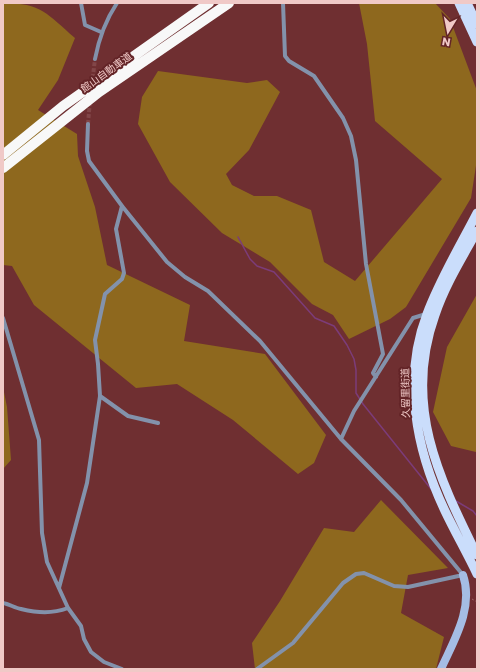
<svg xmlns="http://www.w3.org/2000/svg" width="480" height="672" font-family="Poppins,'Noto Sans JP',sans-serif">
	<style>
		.green { fill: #8e681e }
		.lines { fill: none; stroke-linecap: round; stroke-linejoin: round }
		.stream { stroke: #7c3c79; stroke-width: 1.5 }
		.street-tunnel { stroke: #824648; stroke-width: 4; stroke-dasharray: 4 2; stroke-linecap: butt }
		.path { stroke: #9f6869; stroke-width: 1; stroke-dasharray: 2 2; stroke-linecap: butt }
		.street { stroke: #8392ab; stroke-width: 4 }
		.secondary { stroke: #a5bde4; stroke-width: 8 }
		.primary { stroke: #caddfb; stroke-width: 9 }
		.highway { stroke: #f8f8f8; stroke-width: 10 }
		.labels { text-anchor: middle; stroke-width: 4; stroke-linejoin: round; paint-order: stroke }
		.street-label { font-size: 10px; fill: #f0c9c7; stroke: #632427 }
	</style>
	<rect width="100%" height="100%" fill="#6f2f31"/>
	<path class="green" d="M3,3C42,3 47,14 75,38L58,80L38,110L77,134L78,156L95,207L107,265L190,305L184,341L265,354L326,435L314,463L298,474L233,420L177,384L136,388L34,305L12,266L3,265Z
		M359,3H435L450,19L477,91V159L471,198L406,307L390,319L349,339L333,315L312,304L270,262L222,233L170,182L138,124L142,97L158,71L247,83L267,80L280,92L249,150L226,174L232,185L254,196H277L311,210L324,262L355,281L442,179L375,121L367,44Z
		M477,294V450L476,452L451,446L433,412L447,347Z
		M3,387L7,407L11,460L3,469Z
		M381,500L448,568L408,575L401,613L444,637L436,669H255L252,643L280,601L324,528L354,532Z"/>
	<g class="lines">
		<path class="stream" d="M238,237L250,259L257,266L274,272L315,318L334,326L347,345L354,359L356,370V393L363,404L431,489
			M456,501L473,511L477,516"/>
		<path class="street-tunnel" d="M92,84L95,59
			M88,124L90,100"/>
		<path class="path" d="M472,599L477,602"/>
		<path class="street" d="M81,3L85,25L101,32
			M283,3L285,56L289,61L314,76L343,118L351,136L356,160L366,264L383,354L373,373L376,377
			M95,59C99,38 105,21 117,3
			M88,124L87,151L89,161L122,206L167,262L185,277L208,291L260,341L341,439L401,500L463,575L408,587L394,586L364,573L356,574L343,583L293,643L257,669
			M3,318L39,440L42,533L47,562L68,608L81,626L84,639L91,652L104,662L122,669
			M100,396L128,416L158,423
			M341,439L354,411L413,318L426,314
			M59,588L87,483L100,396L98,364L95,340L105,294L122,279L124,273L116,229L122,206
			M3,603C9,604 15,608 21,609C38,613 52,614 68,608"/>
		<path class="secondary" d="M441,669C454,640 474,608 463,575"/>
		<path class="primary" d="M459,3L477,42
			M467,3L477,24
			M477,213C460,246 440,279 427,314C402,379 416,450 445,511C455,532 467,553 477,574
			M477,231C462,258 445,285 435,315C403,404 438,476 477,555"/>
		<path class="highway" d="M3,155L63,106L209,3
			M3,168L99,92L229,3"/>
	</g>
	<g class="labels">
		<g class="street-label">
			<text transform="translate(106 72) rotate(-36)" y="4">館山自動車道</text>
			<text transform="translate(405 393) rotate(-91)" y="4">久留里街道</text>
		</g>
	</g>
	<rect width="480" height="672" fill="none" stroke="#f0c9c7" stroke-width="8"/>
	<g transform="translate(448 32) rotate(190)" stroke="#632427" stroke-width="3" paint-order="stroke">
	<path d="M0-3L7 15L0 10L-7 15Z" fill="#f0c9c7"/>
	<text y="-6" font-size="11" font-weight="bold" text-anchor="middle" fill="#f0c9c7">N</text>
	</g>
</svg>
